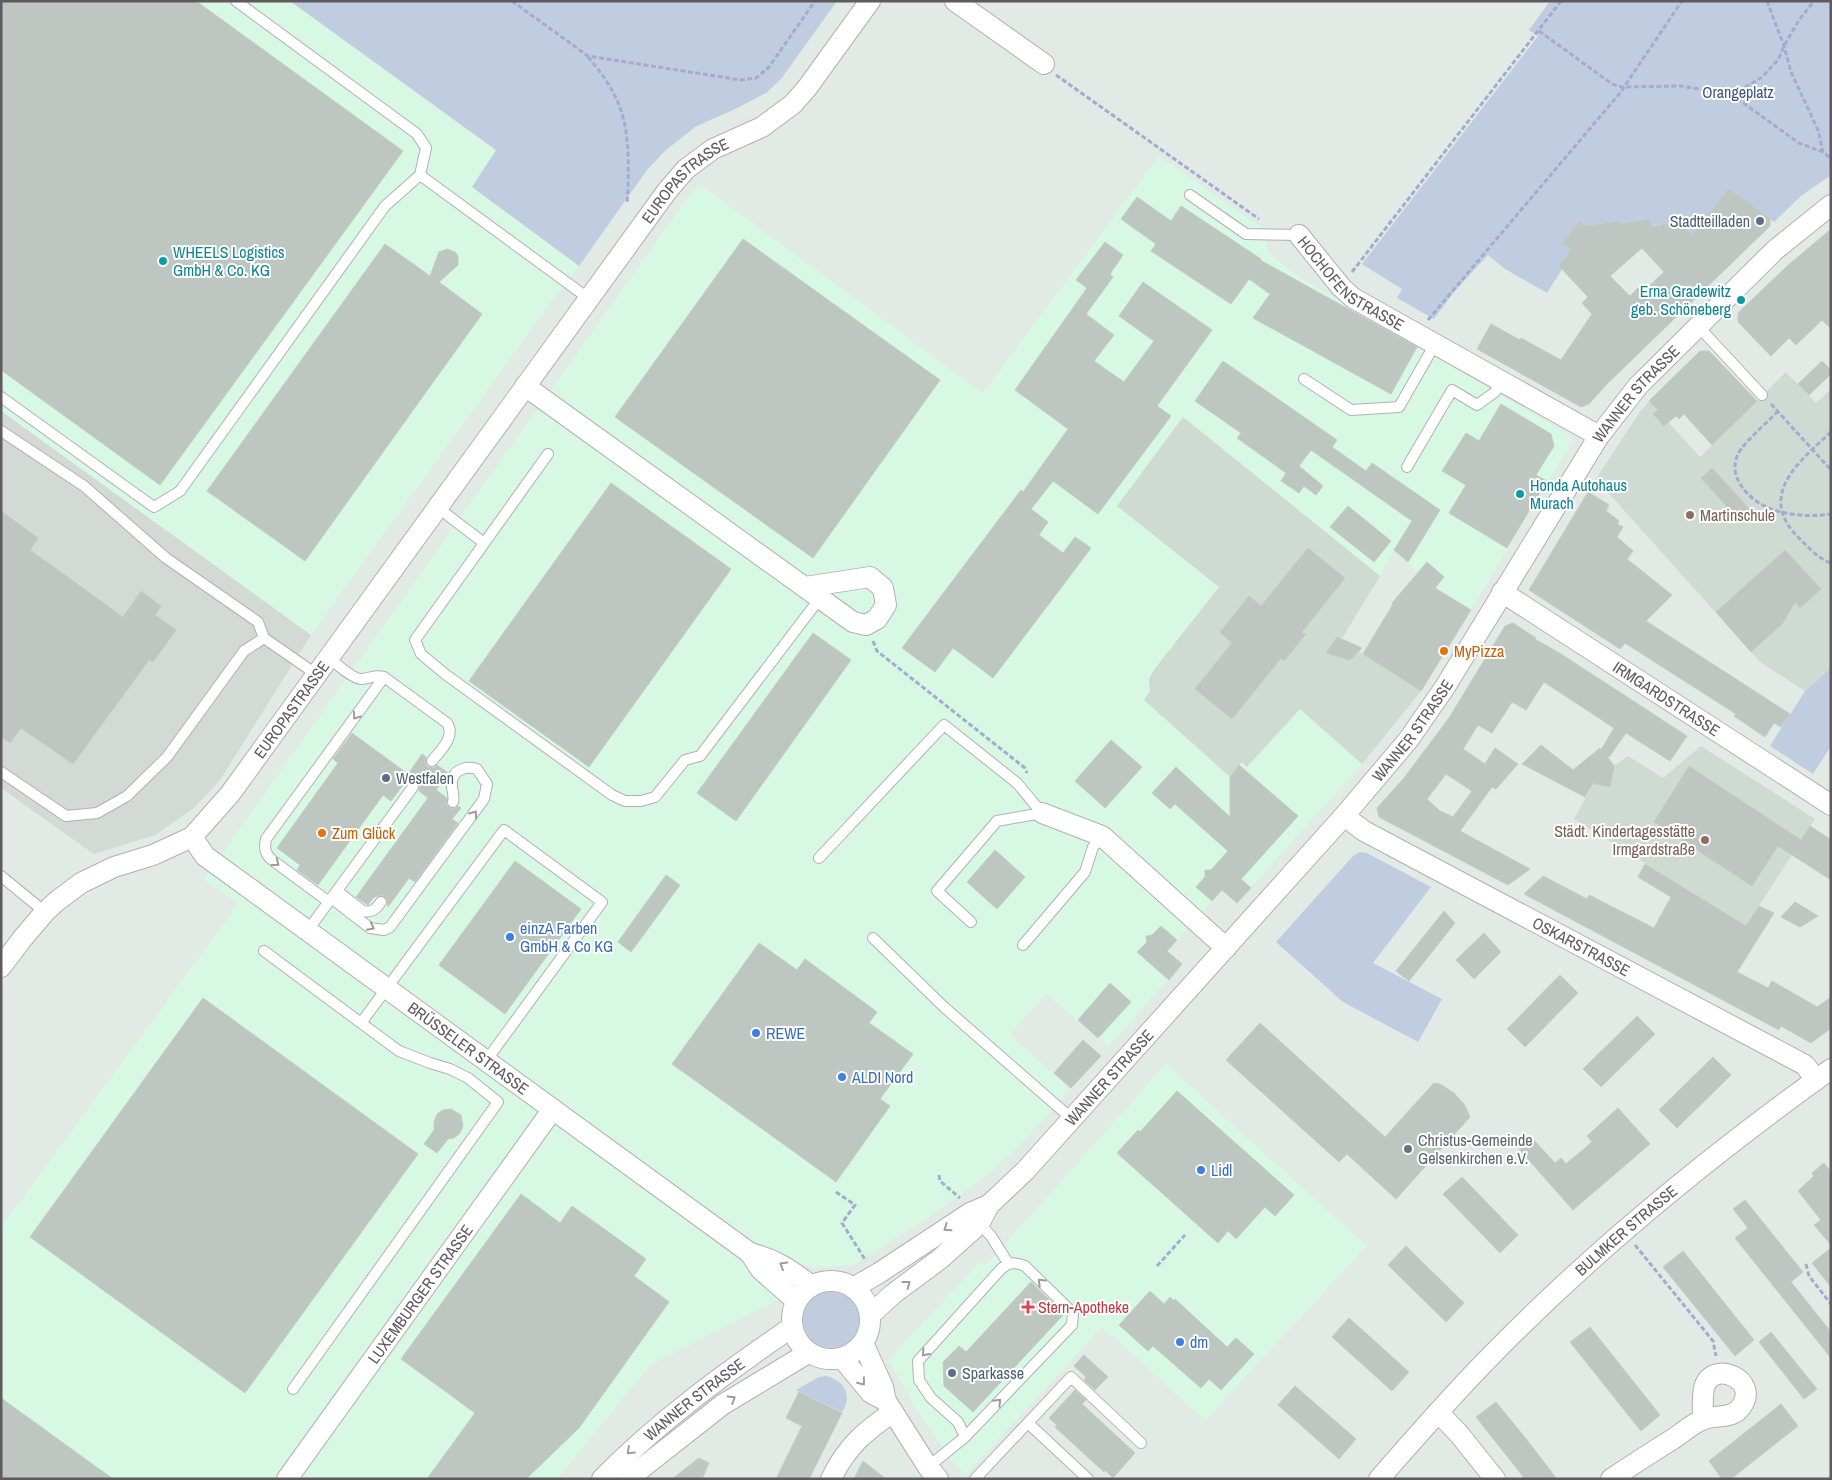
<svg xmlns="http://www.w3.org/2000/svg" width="1832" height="1480" font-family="'Archivo Narrow',sans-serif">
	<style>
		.commercial { fill: #d7f9e3 }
		.industrial { fill: #d3d9d4 }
		.education { fill: #cfdad3 }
		.green { fill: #c0cde0 }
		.building { fill: #bdc6c0; stroke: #c0cec4; fill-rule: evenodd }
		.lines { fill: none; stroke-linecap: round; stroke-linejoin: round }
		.service-casing { stroke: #b5aeb4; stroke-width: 12 }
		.minor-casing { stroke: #b5aeb4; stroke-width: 22 }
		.path { stroke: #a4abd0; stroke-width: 3; stroke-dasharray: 5 2.5; stroke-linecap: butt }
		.service { stroke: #fff; stroke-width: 10 }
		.minor { stroke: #fff; stroke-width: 20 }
		.oneway { stroke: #a09b9f }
		.service-dot { fill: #5c6f8a; stroke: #fff; stroke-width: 2 }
		.culture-dot { fill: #0f9aa8; stroke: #fff; stroke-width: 2 }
		.education-dot { fill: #8d6e63; stroke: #fff; stroke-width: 2 }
		.food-dot { fill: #e8710a; stroke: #fff; stroke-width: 2 }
		.shop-dot { fill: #3f7fe0; stroke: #fff; stroke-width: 2 }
		.worship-dot { fill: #6b7280; stroke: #fff; stroke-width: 2 }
		.health-dot { fill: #e0444e; stroke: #fff; stroke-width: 2 }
		.labels { text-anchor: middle; stroke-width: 4; stroke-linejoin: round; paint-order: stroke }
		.park-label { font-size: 16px; fill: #3d547c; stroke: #fff }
		.street-label { font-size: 16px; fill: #60595f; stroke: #fff }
		.service-label { font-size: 16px; fill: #4e5e75; stroke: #fff; text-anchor: start }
		.culture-label { font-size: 16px; fill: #0d838f; stroke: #fff; text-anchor: start }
		.education-label { font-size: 16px; fill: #785e54; stroke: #fff; text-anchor: start }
		.food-label { font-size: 16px; fill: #c56008; stroke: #fff; text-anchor: start }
		.shop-label { font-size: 16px; fill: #366cbe; stroke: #fff; text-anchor: start }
		.worship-label { font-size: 16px; fill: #5b616d; stroke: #fff; text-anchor: start }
		.health-label { font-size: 16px; fill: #be3a42; stroke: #fff; text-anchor: start }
	</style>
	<rect width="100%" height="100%" fill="#e1eae4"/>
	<path class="commercial" d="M1,1H290L496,151L472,187L579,266L551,302L311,635L1,411Z
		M1159,156L1262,228L1270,255L1301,278L1569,435L1571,443L1471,610L1446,595L1394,551L1380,576L1183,417L1117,506L1220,587L1151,675L1230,777L1242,762L1247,766L1300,709L1362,764L1237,903L1222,890L1168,950L1182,964L1108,1047L1046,993L1010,1035L1070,1089L1023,1142L995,1168L970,1188L932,1215L854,1265L816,1268L799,1263L778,1300L651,1364L557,1479H1V1227L238,904L204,879L685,201L700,184L983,393Z
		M1166,1064L1367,1246L1205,1420L1102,1327L965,1476L945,1451L914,1406L889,1360L979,1262L986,1265Z"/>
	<path class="industrial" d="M1,411L311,635L220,780L195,807L155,835L94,854L1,788Z"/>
	<path class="education" d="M1786,372L1816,403L1831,389V668L1805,691L1760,662L1596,479L1639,413L1649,401L1700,457Z
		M1183,417L1380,576L1341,640L1421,691L1362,764L1300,709L1247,767L1242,762L1230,777L1144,700L1150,691L1149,679L1153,671L1219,587L1117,506Z
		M1701,746L1815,819L1746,926L1574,819L1597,777L1628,756L1663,778Z"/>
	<path class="green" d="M290,1H837L781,79L766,93L733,110L695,127L665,151L647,170L579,266L472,187L496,150Z
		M1550,1H1831V175L1801,196L1774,222L1729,188L1692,236L1678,221L1656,225L1580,244L1572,255L1569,253L1565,257L1568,260L1547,293L1505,269L1488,255L1454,292L1434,319L1397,298L1402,289L1362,264L1538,36L1529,30Z
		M1831,668V746L1813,774L1770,746L1805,691Z
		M1360,852L1367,853L1431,887L1373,963L1442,999L1418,1042L1343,1002L1276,942L1353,856Z
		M803 1320a28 28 0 1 1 56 0a28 28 0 1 1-56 0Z
		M826,1376C844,1380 853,1396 842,1412L796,1390L819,1377Z"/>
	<path class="building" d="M1,1H196L403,151L160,485L1,370Z
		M1729,188L1770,219V226L1606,385L1589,404L1581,407L1477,349L1491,324L1520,340L1521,338L1561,360L1592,314L1582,303L1588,297L1559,266L1571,250L1562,243L1580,221L1585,226L1620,221V224L1650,219L1651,227L1678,221L1692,235ZM1642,248L1664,272L1643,292L1638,288L1630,296L1610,276Z
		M1137,197L1171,221L1181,206L1261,259L1260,260L1417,347L1391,394L1253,318L1270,294L1249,279L1231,304L1151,251L1156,244L1121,219Z
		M1831,229V329L1822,320L1796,345L1789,338L1771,356L1738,322V313L1786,267Z
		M743,239L940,380L813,558L615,417Z
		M1105,242L1123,255L1110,274L1113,277L1086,314L1114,335L1094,361L1124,382L1154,341L1119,316L1143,282L1212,330L1157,406L1171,416L1098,514L1053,481L1031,509L1048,522L1039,535L1063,553L1075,537L1091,548L993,678L953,648L935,672L902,648L1021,490L1023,492L1068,429L1015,390L1087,288L1076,280Z
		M385,244L430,276L439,252L447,249L455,252L458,256V265L439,282L482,314L305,561L207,491Z
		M1700,351H1709L1757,401L1712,445L1684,414L1679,419L1676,416L1664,426L1653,414L1658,410L1649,401Z
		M1223,361L1337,440L1332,447L1366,471L1372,463L1440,510L1408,562L1394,550L1412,521L1311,450L1299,466L1323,486L1316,495L1304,486L1299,493L1281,481L1286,473L1237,438L1241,433L1195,401Z
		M1822,361L1831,370V374L1809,395L1798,384Z
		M1501,404L1551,434L1554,446L1536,475L1547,481L1507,548L1449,513L1466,485L1442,471L1466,433L1479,441Z
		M1712,468L1753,513L1742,523L1701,478Z
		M611,483L731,569L589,767L469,681Z
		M1588,492L1609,505L1606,511L1619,521L1617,524L1623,527L1617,537L1633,551L1627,559L1672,595L1646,621L1790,714L1781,727L1774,723L1765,737L1734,716L1736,714L1625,643L1620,649L1529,590Z
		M1348,506L1391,541L1374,562L1330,527Z
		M1,511L38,538L30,550L123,617L141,591L161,606L155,615L176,630L153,662L149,660L73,764L21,728L10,743L1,737Z
		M1308,548L1345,578L1301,633L1306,634L1284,661L1281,658L1232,719L1195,689L1232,643L1220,632L1249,596L1261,606Z
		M1785,550L1821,589L1800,608L1795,602L1783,623L1751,652L1716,612Z
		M1427,562L1444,577L1435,588L1471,610L1421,691L1363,654L1393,604L1392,603Z
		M1513,623L1536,638L1535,639L1561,654L1687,736L1670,761L1626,733L1609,757L1606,755L1614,766L1610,787L1593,783L1585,797L1522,764L1541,745L1573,770L1600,748L1601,750L1614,728L1544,682L1526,710L1512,702L1492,733L1478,725L1463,749L1485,764L1495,748L1518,764L1496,789L1492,787L1460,831L1530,869L1508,885L1379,817L1377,808L1404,778L1449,718L1505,626ZM1446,774L1472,791L1453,817L1440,811L1427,799Z
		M813,633L851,660L736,821L697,793Z
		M1337,637L1362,648L1350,660L1326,653Z
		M352,733L408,774L422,754L426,757L425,763L428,767L434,768L437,765L448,773L436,790L447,798L446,804L449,807L455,809L458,806L461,808L452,819L458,823L415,882L409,878L388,907L387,899L382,895L374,897L368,905L356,897L428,798L419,791V785L417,781H411L408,783L406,781L391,801L383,795L318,885L297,870L300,865L277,848L338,763L333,759Z
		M1111,740L1142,767L1105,808L1075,781Z
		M1239,765L1298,816L1241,879L1251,888L1237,903L1222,890L1212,901L1196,887L1205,877V870H1211L1228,851L1175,804L1170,809L1152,793L1176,767L1230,817V777Z
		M1689,766L1801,840L1810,826L1831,840V880L1778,846L1752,886L1654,822Z
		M995,850L1025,877L997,909L967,882Z
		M515,861L581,909L505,1014L439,965Z
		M1645,864L1746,926L1759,906L1774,913L1737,972L1768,988L1772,981L1817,1007L1831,997V1028L1811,1043L1781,1026L1779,1030L1524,894L1543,876L1587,899L1589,895L1654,928L1671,897L1638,877Z
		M666,875L680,885L631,952L618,942Z
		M1795,902L1818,916L1800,927L1781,917Z
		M1444,911L1455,923L1409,981L1396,971Z
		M1161,926L1177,940L1167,951L1182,964L1169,980L1137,952L1147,942L1146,936L1152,935Z
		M1484,933L1501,952L1474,979L1456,960Z
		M759,943L797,970L805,959L850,992L877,1012L869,1023L913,1054L880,1099L890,1106L836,1182L672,1064Z
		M1560,975L1578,993L1525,1047L1507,1029Z
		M1110,983L1131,1002L1098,1038L1078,1020Z
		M203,998L418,1154L245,1393L30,1237Z
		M1637,1016L1655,1034L1601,1087L1583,1069Z
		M1260,1023L1385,1137L1434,1083L1440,1084L1454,1093L1464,1104L1470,1117L1396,1199L1347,1154L1339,1162L1226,1060Z
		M1083,1040L1101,1056L1071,1088L1054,1073Z
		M1713,1057L1731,1075L1677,1128L1659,1110Z
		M1177,1091L1294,1195L1275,1216L1265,1207L1236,1239L1228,1231L1218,1243L1117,1153L1138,1130L1140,1132Z
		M1618,1108L1650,1144L1573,1210L1519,1149L1532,1138L1555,1163L1561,1158L1566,1164L1592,1142L1587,1136Z
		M451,1109L461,1115L463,1126L460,1133L454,1138L448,1139L437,1153L424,1144L434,1130V1122L437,1114L443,1110Z
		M1824,1163L1831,1172V1245L1814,1225L1821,1220L1798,1191L1814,1176L1812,1173Z
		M1462,1177L1518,1235L1500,1253L1443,1194Z
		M521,1194L560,1223L572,1206L646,1259L634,1276L669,1302L579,1428L526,1479H427L475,1413L401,1359Z
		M1745,1200L1803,1272L1791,1282L1831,1332V1358L1735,1238L1748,1228L1733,1209Z
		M1406,1246L1464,1303L1446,1322L1388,1265Z
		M1831,1248V1287L1812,1263Z
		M1683,1251L1754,1340L1735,1356L1663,1267Z
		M1031,1282L1064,1314L973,1412L944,1386L943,1362L959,1346L966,1352Z
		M1150,1291L1164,1304L1170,1297L1174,1301L1175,1299L1227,1347L1236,1338L1254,1354L1221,1390L1209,1379L1201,1388L1153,1346L1148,1351L1119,1325Z
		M1349,1318L1409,1372L1392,1391L1332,1337Z
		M1590,1327L1660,1415L1641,1431L1570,1342Z
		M1771,1332L1817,1389L1804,1399L1759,1342Z
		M1084,1355L1108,1377L1095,1390L1084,1380L1086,1377L1074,1366Z
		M1295,1386L1356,1439L1339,1459L1278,1405Z
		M1075,1390L1086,1400L1082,1404L1135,1453L1113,1478L1105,1470L1104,1472L1055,1427L1057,1425L1049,1418Z
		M799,1392L842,1413L809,1479H776L802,1426L786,1418Z
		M1,1398L113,1479H1Z
		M1496,1402L1527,1440L1557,1479H1525L1476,1417Z
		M1781,1404L1798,1426L1731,1479H1722L1709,1461Z
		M699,1458L709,1463L702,1479H672Z
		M863,1461L886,1479H854Z"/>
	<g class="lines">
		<defs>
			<path id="service" d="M420,175L588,298
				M1190,195L1246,234L1299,235
				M1698,326L1762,395
				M1304,379L1351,410L1399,407L1435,344
				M1,397L154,507L180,491L385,206L420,175L426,148L417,134L236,1
				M1,431L84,486L166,558L258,622L264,638L316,674
				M548,454L415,640L421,654L445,674L612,795L625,801H641L655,797L685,760L700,756L820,598
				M1407,467L1452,390L1477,405L1495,392L1501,382
				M437,507L484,543
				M328,657C335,663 353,679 361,679C370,679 375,674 384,677L447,723C456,737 440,751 432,761
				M1,772L66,816L97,813L127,796L167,757L244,651L264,638
				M819,858L944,725L1017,783L1042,813L997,821L937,891L971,922
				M1,876L45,912
				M337,891L363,911C372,913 376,909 381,902
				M331,898L370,928L384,930L390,927L484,799L487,784L477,769C467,766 453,769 452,782C451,789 455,795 453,802
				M329,902L272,860C265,854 264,848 266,839L384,677
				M308,930L413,787
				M873,938L944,1007L1072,1119
				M1023,945L1085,872L1093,847L1102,836
				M264,951L361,1023L504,830L602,902L486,1061
				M977,1221L991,1236L1008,1263
				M293,1389L498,1102L468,1078L450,1069L430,1063L399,1051L361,1023
				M1028,1423L1088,1479
				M928,1467L965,1437L1072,1325L1073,1313L1025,1266C1014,1262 1009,1262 1001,1269L918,1361L919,1380L931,1398L958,1422L965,1437
				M975,1479L1071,1377L1141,1443"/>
			<g id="minor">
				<path d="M955,1L1044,64"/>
				<path id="s1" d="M1299,235L1341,287L1353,298L1599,436"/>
				<path d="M525,386L853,622L866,625L877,619L886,605L883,588L870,577L805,587"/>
				<path id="s2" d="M1502,592L1831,805"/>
				<path d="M1042,813L1102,836L1226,948"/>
				<path id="s3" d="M1344,816L1364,831L1805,1065L1816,1080"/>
				<path id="s4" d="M192,837L205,856L750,1253L761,1270L792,1297L798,1299"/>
				<path id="s5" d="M1,967L22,939L45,912L57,901L81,883L114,867L153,855L192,837L230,794L667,191L686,169L713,149L762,127L793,104L807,88L870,1"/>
				<path d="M750,1253C777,1260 789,1269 812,1286"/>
				<circle cx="831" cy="1320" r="39"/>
				<path d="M853,1288L879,1273L970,1213L989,1205"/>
				<path id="s6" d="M870,1315L893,1294L940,1259L979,1224L989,1205L1025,1171L1344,816L1409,739L1445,687L1599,436L1638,386L1775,250L1831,205"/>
				<path d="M863,1343L883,1387L886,1401L928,1467L938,1479"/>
				<path d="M842,1358L871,1393L886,1401"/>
				<path d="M1438,1412L1459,1434L1495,1479"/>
				<path id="s7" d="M287,1479L553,1109"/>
				<path id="s8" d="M602,1479C659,1421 725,1373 792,1327"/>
				<path d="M628,1479L722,1405L808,1353"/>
				<path d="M831,1479C847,1446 864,1432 893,1412"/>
				<path id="s9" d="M1379,1479C1413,1440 1447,1401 1483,1364C1589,1254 1707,1158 1831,1069"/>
				<path d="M1611,1479C1632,1465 1652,1452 1673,1439C1682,1433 1692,1424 1702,1420C1714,1414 1732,1420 1741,1407C1761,1380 1712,1358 1704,1388C1702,1398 1703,1410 1703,1419"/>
			</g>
		</defs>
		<use href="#service" class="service-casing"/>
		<use href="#minor" class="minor-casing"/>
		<path class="path" d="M512,1L588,56L741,80L756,78L769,67L815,1
			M1767,1L1784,46L1791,72L1818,130L1823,152
			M1539,31L1612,84L1622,87L1681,86L1732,95L1799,143L1823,152L1831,159
			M588,57C599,70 609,83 616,98C631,128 629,172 627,204
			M1056,75L1259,219
			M1732,95L1761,78L1778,60L1784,46L1799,20L1814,1
			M1352,272L1561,1
			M1428,320L1620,93L1682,1
			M1771,404L1831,470
			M1778,411C1767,423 1745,441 1738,454C1734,462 1734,473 1738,480C1754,513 1799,519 1831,514
			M1831,432C1797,463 1756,497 1800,539C1809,548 1819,559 1831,563
			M873,641L877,651L1025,768L1027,773
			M939,1175L940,1181L960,1198
			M836,1192L855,1205L842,1223L866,1261
			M1635,1245L1713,1341L1716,1356
			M1806,1264L1809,1276L1831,1304
			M1157,1266L1185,1235"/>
		<use href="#service" class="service"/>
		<use href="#minor" class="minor"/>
	</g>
	<defs><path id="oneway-chevron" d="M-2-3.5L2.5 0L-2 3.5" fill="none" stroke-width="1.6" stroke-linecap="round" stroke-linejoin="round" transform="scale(1.25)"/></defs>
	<g class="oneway">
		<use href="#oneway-chevron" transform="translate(356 716) rotate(126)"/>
		<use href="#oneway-chevron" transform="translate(474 814) rotate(-54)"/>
		<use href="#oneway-chevron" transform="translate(276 863) rotate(38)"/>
		<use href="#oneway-chevron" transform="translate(371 927) rotate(27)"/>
		<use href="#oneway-chevron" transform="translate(947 1228) rotate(146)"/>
		<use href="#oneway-chevron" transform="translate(783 1265) rotate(-150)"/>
		<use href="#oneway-chevron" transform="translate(1041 1282) rotate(-136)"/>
		<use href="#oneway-chevron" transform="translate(907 1284) rotate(-37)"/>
		<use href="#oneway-chevron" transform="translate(925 1353) rotate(132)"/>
		<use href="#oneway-chevron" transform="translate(862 1382) rotate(52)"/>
		<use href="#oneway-chevron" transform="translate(732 1399) rotate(-32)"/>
		<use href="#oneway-chevron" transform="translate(998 1402) rotate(-46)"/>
		<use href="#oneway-chevron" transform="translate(630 1451) rotate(137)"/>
	</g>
	<g class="service-dot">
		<circle cx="1760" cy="221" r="5"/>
		<circle cx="386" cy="778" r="5"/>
		<circle cx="952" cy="1373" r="5"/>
	</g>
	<g class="culture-dot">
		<circle cx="163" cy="261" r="5"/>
		<circle cx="1741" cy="300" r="5"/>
		<circle cx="1520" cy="494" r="5"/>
	</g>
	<g class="education-dot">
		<circle cx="1690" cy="515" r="5"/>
		<circle cx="1705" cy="840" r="5"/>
	</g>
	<g class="food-dot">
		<circle cx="1444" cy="651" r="5"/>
		<circle cx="322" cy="833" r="5"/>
	</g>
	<g class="shop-dot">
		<circle cx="510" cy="937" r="5"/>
		<circle cx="756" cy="1033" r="5"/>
		<circle cx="842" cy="1077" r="5"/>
		<circle cx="1201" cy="1170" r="5"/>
		<circle cx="1180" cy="1342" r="5"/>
	</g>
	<circle class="worship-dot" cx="1408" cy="1149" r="5"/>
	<path class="health-dot" d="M1025.5 1299.5h5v5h5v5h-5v5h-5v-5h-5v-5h5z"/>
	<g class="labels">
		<g class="park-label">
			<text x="1738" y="98">Orangeplatz</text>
		</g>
		<g class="street-label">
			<text dy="6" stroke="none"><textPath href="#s5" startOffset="1060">EUROPASTRASSE</textPath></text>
			<text dy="6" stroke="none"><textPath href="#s1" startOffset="72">HOCHOFENSTRASSE</textPath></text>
			<text dy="6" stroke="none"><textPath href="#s6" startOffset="1205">WANNER STRASSE</textPath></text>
			<text dy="6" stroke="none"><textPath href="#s2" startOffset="196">IRMGARDSTRASSE</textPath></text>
			<text dy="6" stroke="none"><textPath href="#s5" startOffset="399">EUROPASTRASSE</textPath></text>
			<text dy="6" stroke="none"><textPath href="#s6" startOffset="800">WANNER STRASSE</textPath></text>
			<text dy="6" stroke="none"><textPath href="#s3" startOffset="271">OSKARSTRASSE</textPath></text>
			<text dy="6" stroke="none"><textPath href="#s4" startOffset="349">BRÜSSELER STRASSE</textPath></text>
			<text dy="6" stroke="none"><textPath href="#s6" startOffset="339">WANNER STRASSE</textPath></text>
			<text dy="6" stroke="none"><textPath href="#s9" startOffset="351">BULMKER STRASSE</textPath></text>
			<text dy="6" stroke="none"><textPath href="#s7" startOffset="228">LUXEMBURGER STRASSE</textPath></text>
			<text dy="6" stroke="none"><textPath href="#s8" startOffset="122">WANNER STRASSE</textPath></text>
		</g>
		<g class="service-label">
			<text x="1750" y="227" text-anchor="end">Stadtteilladen</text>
			<text x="396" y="784">Westfalen</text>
			<text x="962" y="1379">Sparkasse</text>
		</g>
		<g class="culture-label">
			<text x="173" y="258">WHEELS Logistics<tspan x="173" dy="18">GmbH &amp; Co. KG</tspan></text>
			<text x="1731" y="297" text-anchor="end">Erna Gradewitz<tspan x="1731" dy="18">geb. Schöneberg</tspan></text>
			<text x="1530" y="491">Honda Autohaus<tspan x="1530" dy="18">Murach</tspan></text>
		</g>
		<g class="education-label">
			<text x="1700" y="521">Martinschule</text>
			<text x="1695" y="837" text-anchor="end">Städt. Kindertagesstätte<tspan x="1695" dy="18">Irmgardstraße</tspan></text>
		</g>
		<g class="food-label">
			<text x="1454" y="657">MyPizza</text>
			<text x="332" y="839">Zum Glück</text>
		</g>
		<g class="shop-label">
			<text x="520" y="934">einzA Farben<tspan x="520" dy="18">GmbH &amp; Co KG</tspan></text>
			<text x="766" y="1039">REWE</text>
			<text x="852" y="1083">ALDI Nord</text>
			<text x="1211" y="1176">Lidl</text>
			<text x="1190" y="1348">dm</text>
		</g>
		<g class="worship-label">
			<text x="1418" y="1146">Christus-Gemeinde<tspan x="1418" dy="18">Gelsenkirchen e.V.</tspan></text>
		</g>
		<g class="health-label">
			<text x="1038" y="1313">Stern-Apotheke</text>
		</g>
	</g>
	<rect width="1832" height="1480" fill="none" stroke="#60595f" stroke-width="5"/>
</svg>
